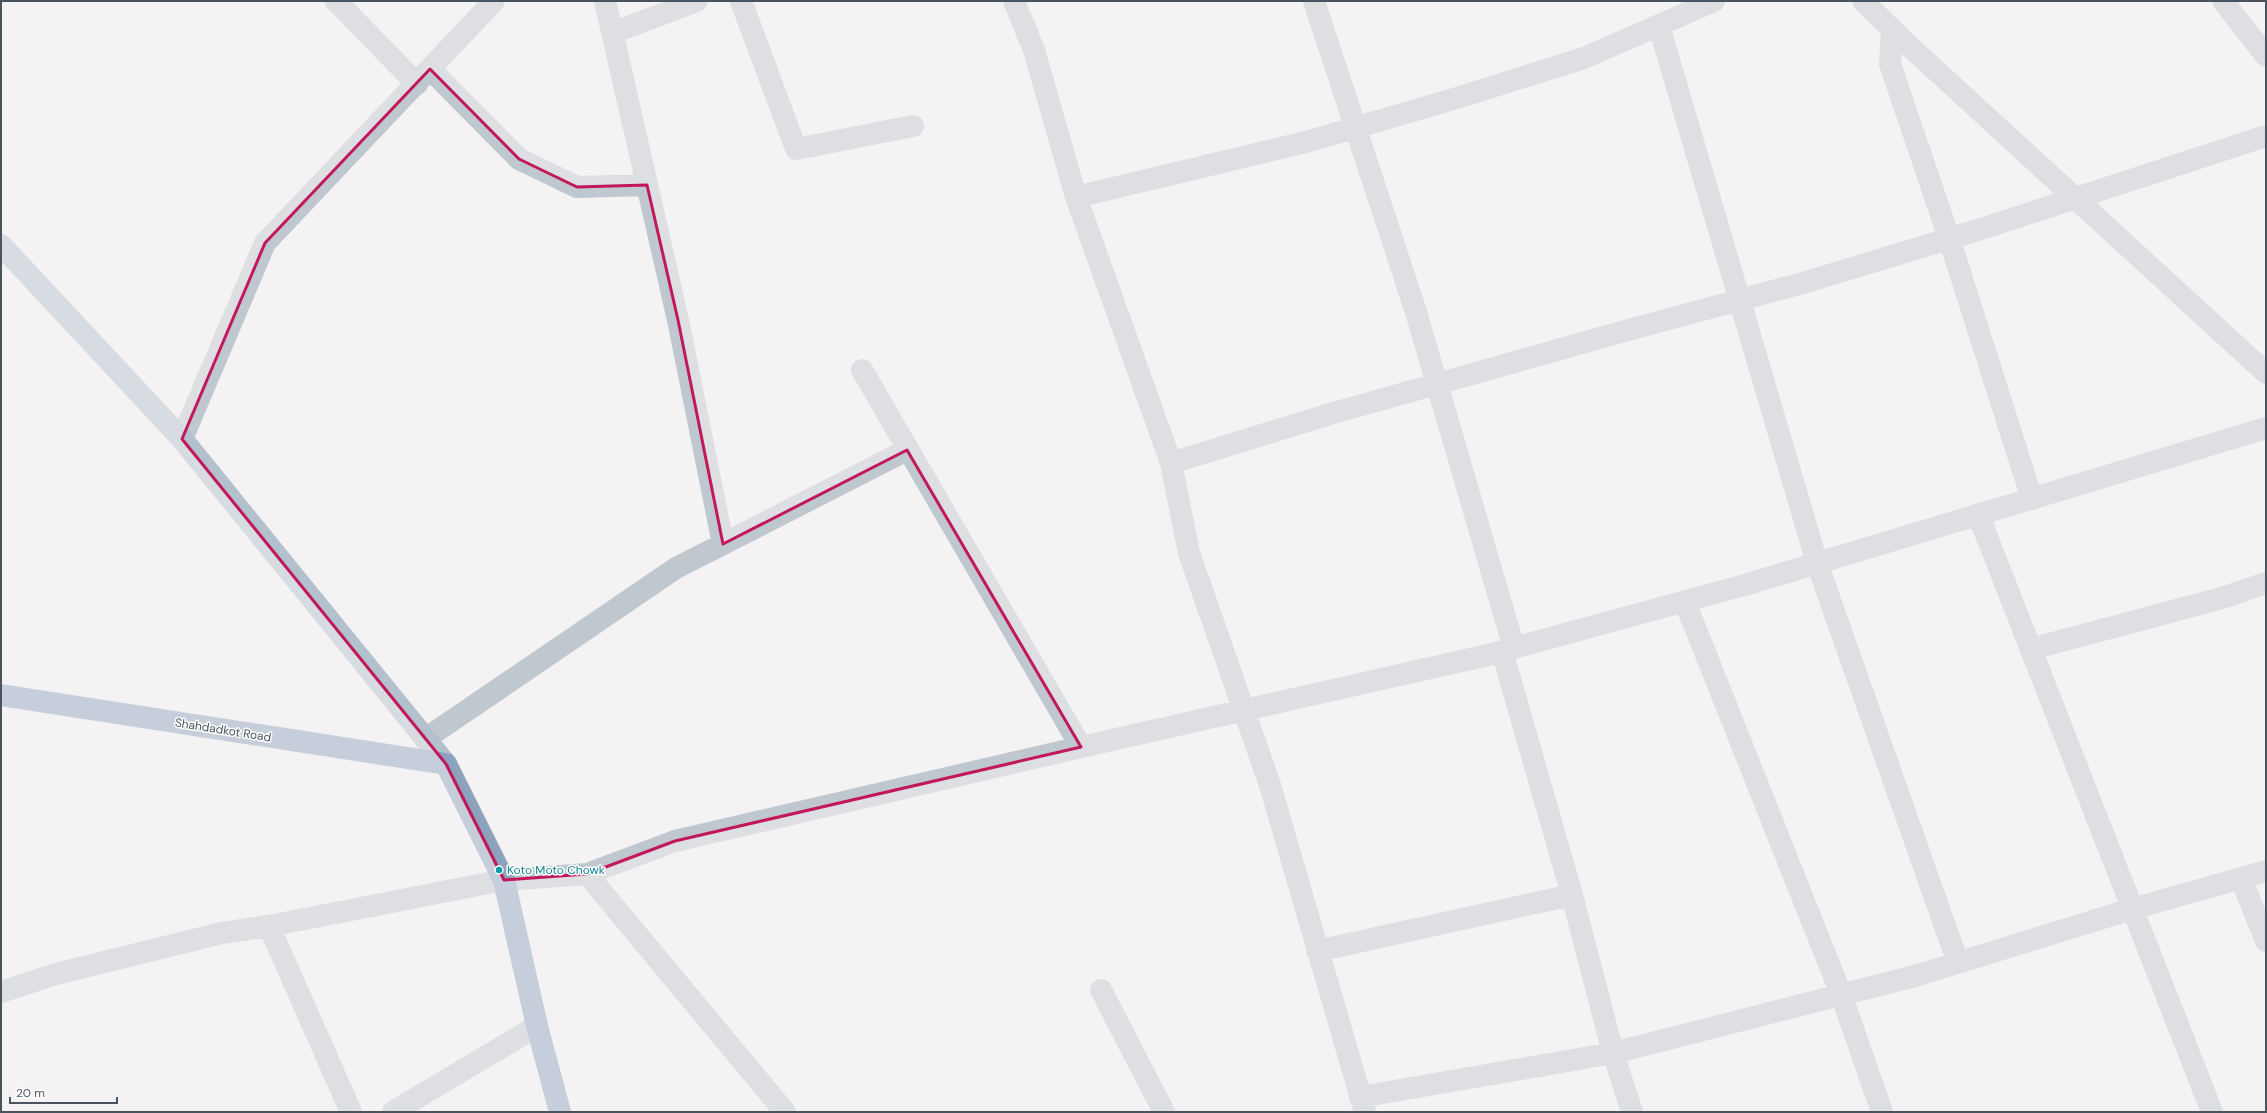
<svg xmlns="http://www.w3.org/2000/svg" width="2267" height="1113" font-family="'DM Sans',sans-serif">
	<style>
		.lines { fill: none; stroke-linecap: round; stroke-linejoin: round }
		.minor { stroke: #c0c8cf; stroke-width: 22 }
		.major { stroke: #b3c0ce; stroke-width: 22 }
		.highway { stroke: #8da2bd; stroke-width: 22 }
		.marked { fill: none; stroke: #c2185b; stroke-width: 3; stroke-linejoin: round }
		.culture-dot { fill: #0f9aa8; stroke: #fff; stroke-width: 1.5 }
		.labels { text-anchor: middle; stroke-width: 3; stroke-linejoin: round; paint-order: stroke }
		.street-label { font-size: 12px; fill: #4a545e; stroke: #fff }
		.culture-label { font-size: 12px; fill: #0d838f; stroke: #fff; text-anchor: start }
	</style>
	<rect width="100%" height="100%" fill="#f4f2f2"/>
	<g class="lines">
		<path class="minor" d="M336,1L417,84
			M605,1L678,320L723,544
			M741,1L796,149L913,126
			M1014,1L1034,50L1076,197L1171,463L1189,553L1270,785L1365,1112
			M1314,1L1416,312L1514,648
			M1863,1L1906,43L2266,373
			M2223,1L2266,56
			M1659,26L1817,563L1958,963
			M1892,29L1890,64L1949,238L2032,499
			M612,33L697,1
			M430,69L519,159L577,187L647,185
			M1076,197L1306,142L1457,98L1584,58L1714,1
			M862,370L1081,747
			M182,439L265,243L494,1
			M1171,463L1330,414L1632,329L1803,283L1981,229L2266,136
			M1978,514L2212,1112
			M1685,602L1841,994L1882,1112
			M2031,649L2222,598L2266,583
			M1502,651L1572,895L1613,1053L1632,1112
			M425,739L676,568L907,450
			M587,874L785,1112
			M2241,878L2266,941
			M269,926L351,1112
			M1317,951L1572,895
			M1101,990L1164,1112
			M1,992L56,974L222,933L269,926L504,880L587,874L675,841L1081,747L1488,655L1748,584L2266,428
			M1360,1097L1613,1053L1915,976L2132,909L2266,871
			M393,1112L537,1026"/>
		<path class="major" d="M1,245L182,439L446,764"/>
		<path class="highway" d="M1,695L446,764L504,880L537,1026L560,1112"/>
	</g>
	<path d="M0 0H2267V1113H0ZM430,69L519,159L577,187L647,185L678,320L723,544L907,450L1081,747L675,841L587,874L504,880L446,764L182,439L265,243Z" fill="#f4f2f2" fill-opacity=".55" fill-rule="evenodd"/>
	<path class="marked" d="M430,69L519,159L577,187L647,185L678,320L723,544L907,450L1081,747L675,841L587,874L504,880L446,764L182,439L265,243Z"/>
	<circle class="culture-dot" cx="499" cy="870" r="4"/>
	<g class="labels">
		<g class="street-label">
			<text transform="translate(223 730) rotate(9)" y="4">Shahdadkot Road</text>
		</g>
		<g class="culture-label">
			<text x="507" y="874">Koto Moto Chowk</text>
		</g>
	</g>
	<rect width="2267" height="1113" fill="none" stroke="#4a545e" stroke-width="4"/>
	<path d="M10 1097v6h107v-6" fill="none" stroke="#4a545e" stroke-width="2"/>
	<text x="16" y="1097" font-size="12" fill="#4a545e" stroke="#ffffff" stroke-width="3" paint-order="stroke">20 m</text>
</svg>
